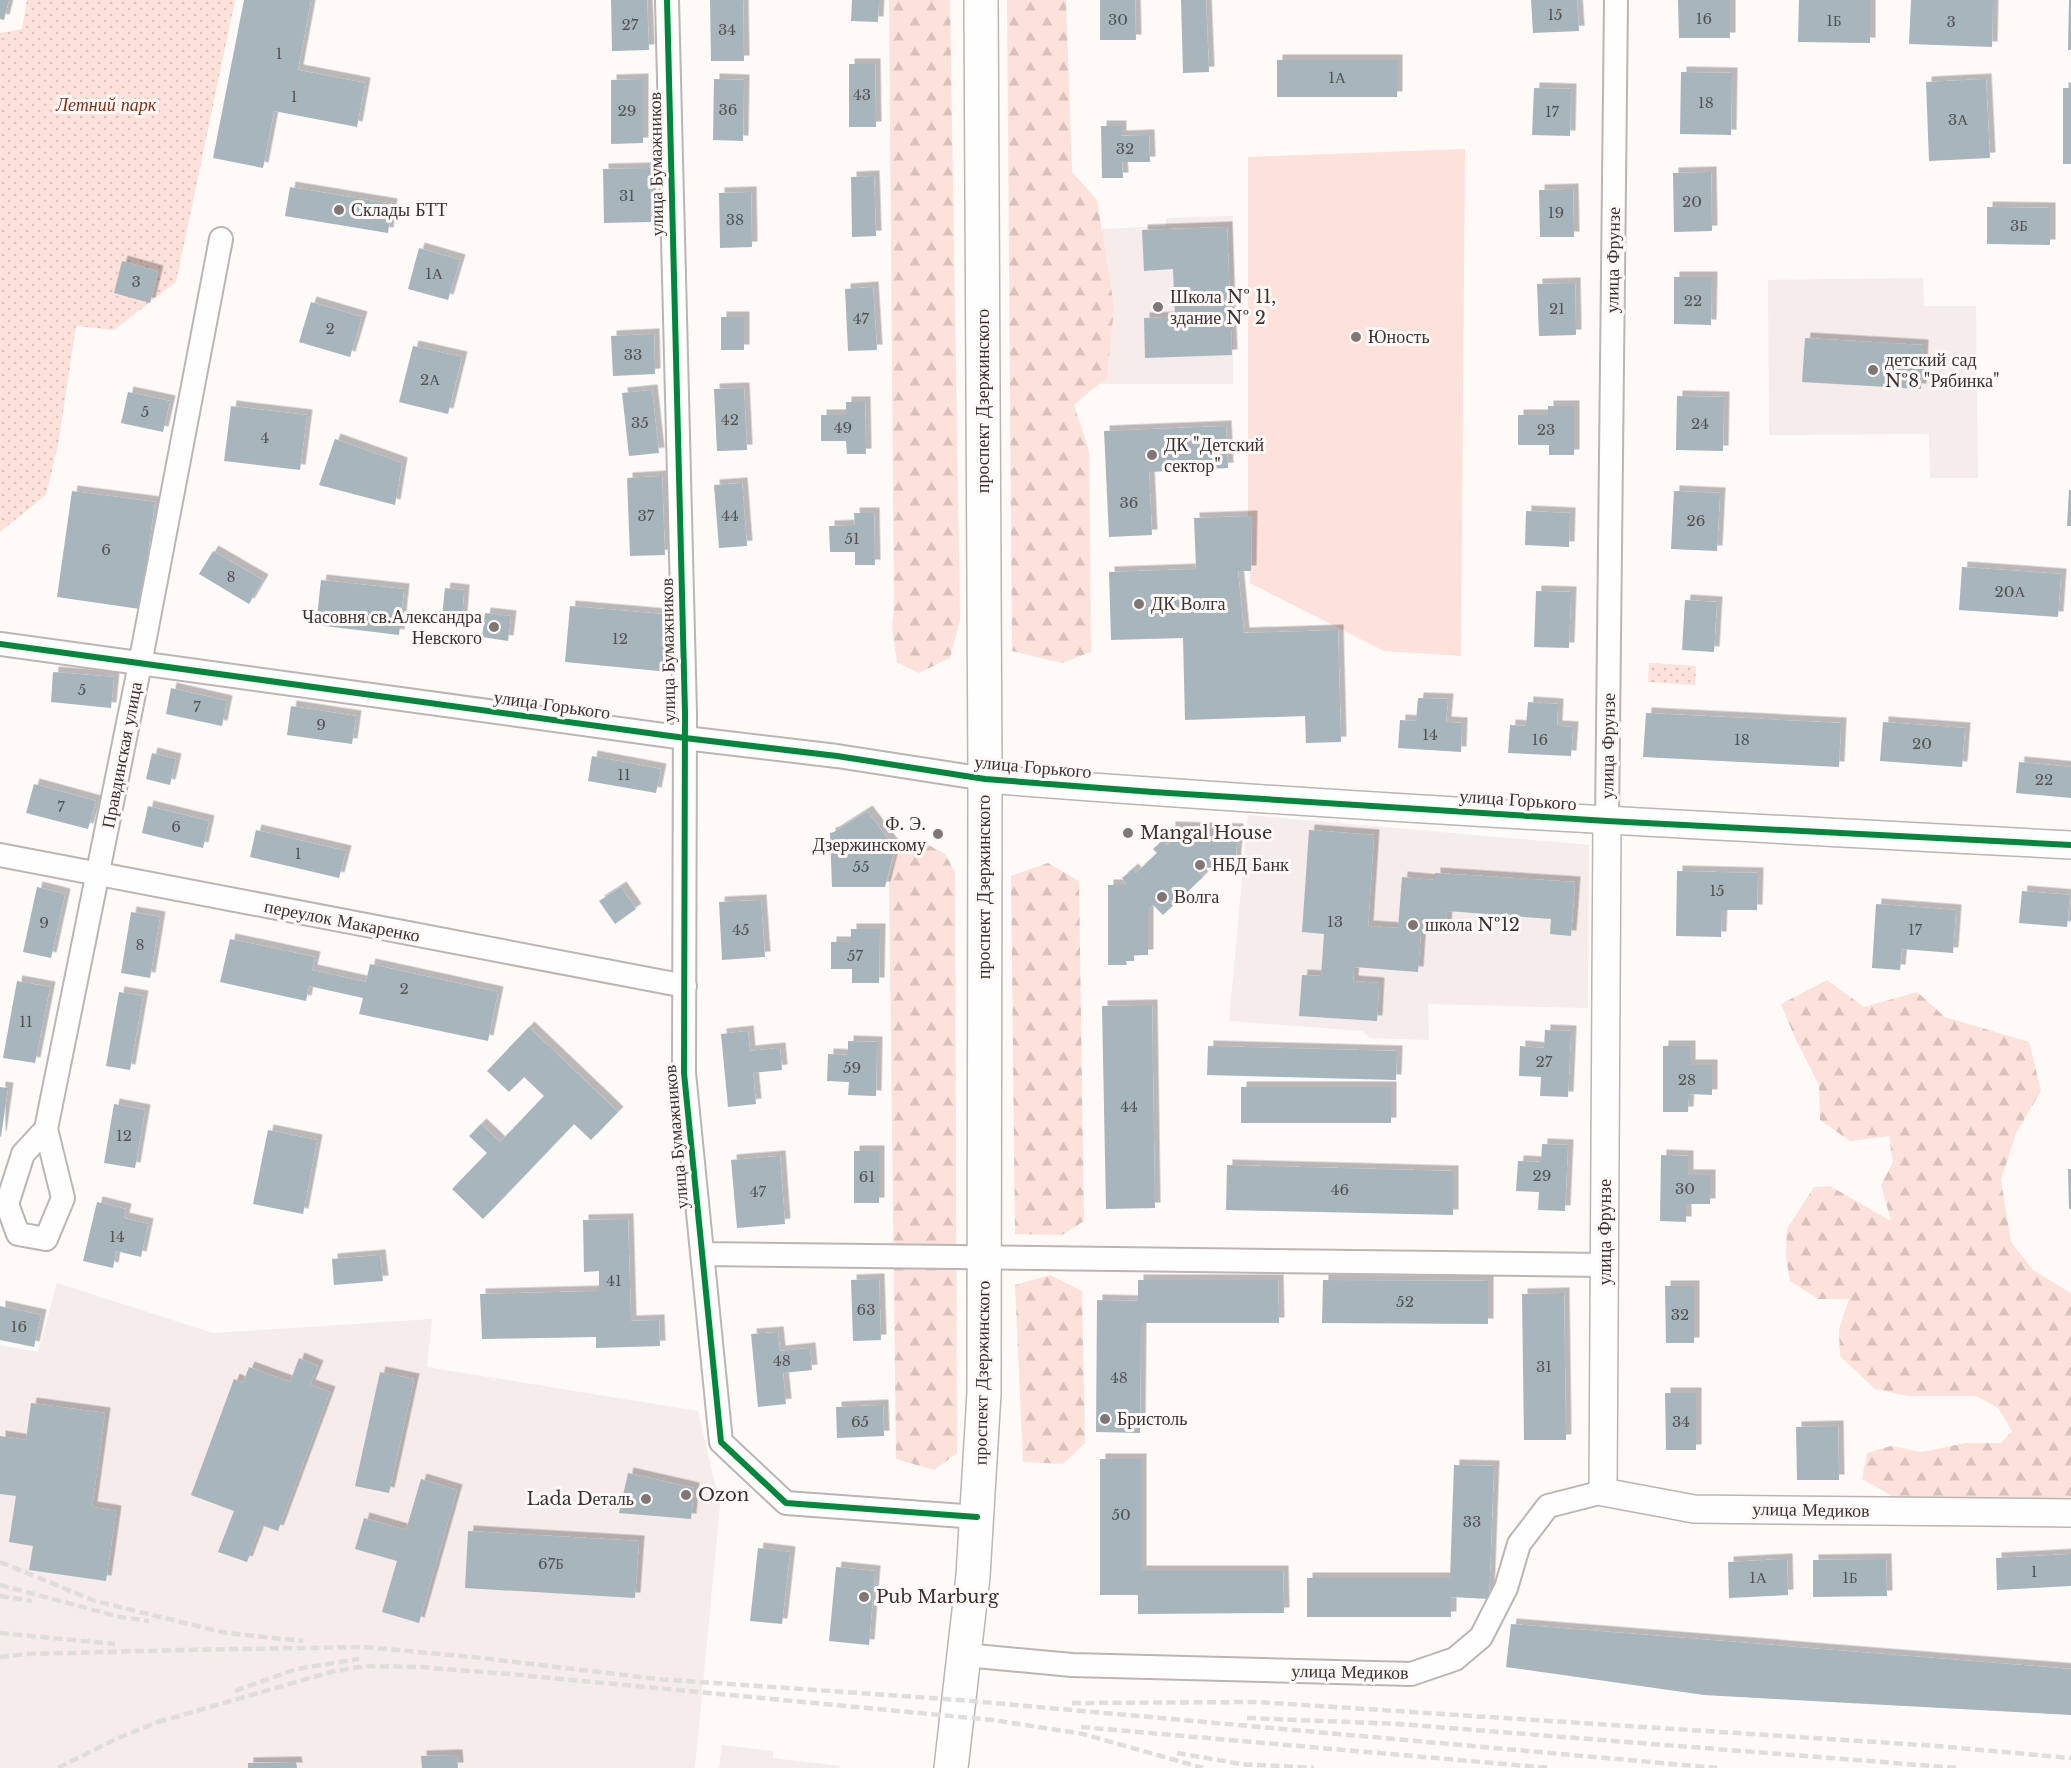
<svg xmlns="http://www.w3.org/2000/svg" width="2071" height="1768" font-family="'Libre Baskerville',serif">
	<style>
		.built { fill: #f6ece9 }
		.forest { fill: url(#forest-firs) }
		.park { fill: url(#park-dots) }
		.pitch { fill: #fce2da }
		.building { fill: #a7b6bc; filter: url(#shadow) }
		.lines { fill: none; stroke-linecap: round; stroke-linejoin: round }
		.minor-casing { stroke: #bbb5b3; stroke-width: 26 }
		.tertiary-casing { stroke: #bbb5b3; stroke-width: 30 }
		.primary-casing { stroke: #bbb5b3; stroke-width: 36 }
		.minor { stroke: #fffefe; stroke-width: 22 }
		.tertiary { stroke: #fffefe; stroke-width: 27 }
		.primary { stroke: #fffefe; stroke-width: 33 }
		.rail { stroke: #dfdedd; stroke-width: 4.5; stroke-dasharray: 9 4.5; stroke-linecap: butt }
		.cycleway-casing { stroke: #fef9f7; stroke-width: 10 }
		.cycleway { stroke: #00873e; stroke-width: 6 }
		.poi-dot { fill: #807775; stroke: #fef9f7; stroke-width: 2 }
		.labels { text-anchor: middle; stroke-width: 6; stroke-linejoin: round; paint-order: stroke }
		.number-label { font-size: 15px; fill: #575252 }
		.park-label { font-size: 18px; font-style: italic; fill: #842e11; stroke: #fef9f7 }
		.street-label { font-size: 18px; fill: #3c312e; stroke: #fef9f7 }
		.poi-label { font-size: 18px; fill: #3c312e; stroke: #fef9f7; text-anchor: start }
	</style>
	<defs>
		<pattern id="forest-firs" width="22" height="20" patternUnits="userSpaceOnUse" patternTransform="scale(1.5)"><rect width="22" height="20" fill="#fce2da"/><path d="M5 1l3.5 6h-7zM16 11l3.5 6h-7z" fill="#d9c2bb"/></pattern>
		<pattern id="park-dots" width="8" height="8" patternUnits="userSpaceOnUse" patternTransform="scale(1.5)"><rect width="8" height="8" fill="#fce2da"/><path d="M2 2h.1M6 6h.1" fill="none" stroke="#d9c2bb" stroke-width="1.8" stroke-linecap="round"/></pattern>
		<filter id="shadow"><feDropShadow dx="5.5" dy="-5.5" stdDeviation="0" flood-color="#0004"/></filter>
	</defs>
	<rect width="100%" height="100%" fill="#fdfaf8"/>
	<path class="built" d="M1233,216V384H1084L1083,230L1166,226V218Z
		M1923,278L1924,306H1976L1978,478H1930L1929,434L1769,435L1768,280Z
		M1248,815L1589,845L1588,1008L1428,1004L1429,1040L1370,1038L1362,1031L1229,1021Z
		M57,1283L213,1333L432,1319L427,1367L698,1411L720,1505L695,1768H0V1345L38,1352Z
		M722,1745L773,1751V1758L840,1766L839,1768H719Z"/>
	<path class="forest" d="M889,0H950L960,620L950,658L919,673L897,662L892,628L894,609Z
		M1007,0H1066L1072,172L1097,200L1114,307L1107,377L1074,405L1089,451L1091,652L1062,663L1012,651Z
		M921,841L945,854L955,872L957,1453L934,1470L896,1459L889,880L899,846Z
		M1048,863L1079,881L1084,1221L1062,1235L1015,1234L1011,876Z
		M1827,980L1864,1007L1917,992L1945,1017L2029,1042L2041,1091L2016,1133L2001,1180L2011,1242L2033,1270L2071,1293V1502L1901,1501L1862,1479L1867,1453L1891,1446L1921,1452L1966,1443H2001L2012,1431L1998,1408L1976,1396H1908L1875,1389L1840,1356L1839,1329L1849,1299H1818L1790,1281L1786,1257L1787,1229L1814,1187L1830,1186L1891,1221L1881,1185L1893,1162L1889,1136L1850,1141L1820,1120L1819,1085L1796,1040L1781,1004Z
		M1050,1275L1082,1291L1085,1443L1063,1464L1023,1462L1015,1285Z"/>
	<path class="park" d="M27,0H235L176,282L114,330L76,326L58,445L46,495L0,532V33L22,29Z
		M1649,663L1696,666L1695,685L1648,682Z"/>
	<path class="pitch" d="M1465,149L1461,656L1384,651L1250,583L1252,517L1248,516V157Z"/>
	<path class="building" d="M0,0H9L4,20L0,19Z
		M244,0H311L298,70L365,83L357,127L274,111L263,168L213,158Z
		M611,0H647L649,50L612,51Z
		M710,0H743L744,61H711Z
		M852,0H879L878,22L851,21Z
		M1100,0H1135L1136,40H1100Z
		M1181,0H1206L1209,72L1183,73Z
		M1531,0H1577L1579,31L1533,33Z
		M1678,0H1730V38H1679Z
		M1799,0H1870V43L1798,42Z
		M1911,0H1993L1992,47L1909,44Z
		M2069,0H2071V50H2068Z
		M1277,60H1397V97H1277Z
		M849,64H875L876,127H849Z
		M1681,72L1732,73L1731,135L1680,134Z
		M643,79V143L611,144V80Z
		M714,79L744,80L743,141L713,140Z
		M1986,79L1990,158L1929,161L1926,82Z
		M1534,88L1571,89L1570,136L1532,135Z
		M2063,88H2071V164H2063Z
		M1101,126H1121V136L1149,135L1150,162H1122L1123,178H1102Z
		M650,168L651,222L604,223L603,169Z
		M1711,172L1712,231L1674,232L1673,173Z
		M874,176L876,236L852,237L851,177Z
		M290,187L392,204L388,233L285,216Z
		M1573,189L1574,237H1540L1539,190Z
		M751,192L752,247L720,248L719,193Z
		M1987,207L2050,208V245L1987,244Z
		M1227,227L1232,355L1145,358L1144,318L1175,317L1173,269L1144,271L1142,230Z
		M419,248L460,260L448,300L408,289Z
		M122,261L158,271L150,303L114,293Z
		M1674,277H1712L1711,325L1674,324Z
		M1575,283L1576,335L1539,336L1537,284Z
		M873,287L877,350L848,351L845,289Z
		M311,302L362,317L350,357L299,342Z
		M721,317H744V350H721Z
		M654,334L655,374L613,376L611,336Z
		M1805,338L1923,345L1921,389L1802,382Z
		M413,346L462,357L448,414L399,402Z
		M744,388L747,450L717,451L714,389Z
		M652,390L659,453L629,456L622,393Z
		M128,392L170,401L163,432L121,423Z
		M1677,396L1724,397L1723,451L1676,450Z
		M846,402H865L866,454H847L846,441H821V415H846Z
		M231,406L307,415L300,470L224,461Z
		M1548,406H1574V455H1549V445H1518V415H1548Z
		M1226,426L1228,468L1149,472L1152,535L1109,537L1104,431Z
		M335,439L402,463L395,505L319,485Z
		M662,476L665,555L630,556L627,478Z
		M742,483L747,546L719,548L714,485Z
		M2069,490H2071V526H2067Z
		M72,491L155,502L140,609L57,597Z
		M1674,491L1720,493L1717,551L1671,549Z
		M1526,511L1570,513L1569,547L1525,545Z
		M854,513H874L875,565H855V552H830L829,526L855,525Z
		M1252,516L1251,571H1238L1244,633L1338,630L1341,742L1306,743L1305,716L1185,720L1183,638L1111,640L1109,572L1196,569L1194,518Z
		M213,551L263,580L249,604L199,574Z
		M1962,567L2061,574L2058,617L1959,610Z
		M321,580L404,589L399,635L316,625Z
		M445,588L464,590L462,618L442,616Z
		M1536,591L1571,592L1569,648L1534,647Z
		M1685,600L1717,602L1714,652L1682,650Z
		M570,606L674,615L669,672L565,662Z
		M485,613L511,616L508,641L482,637Z
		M53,672L114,677L111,708L51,702Z
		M171,688L227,701L222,726L166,714Z
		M1418,698L1448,699L1446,722L1462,723L1461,752L1398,748L1400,720L1416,721Z
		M1528,702L1558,704L1557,726L1573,727L1571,756L1508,753L1510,725L1526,726Z
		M291,706L356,716L352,744L287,735Z
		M1646,713L1841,723L1839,767L1643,757Z
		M1883,722L1965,728L1962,767L1880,761Z
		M152,753L176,759L170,785L146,779Z
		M592,756L661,769L656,793L588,781Z
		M2019,762L2071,767V798L2016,793Z
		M34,784L96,801L88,829L26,813Z
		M148,806L209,821L203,848L142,833Z
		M867,811L895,848L885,887H832L830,833L834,832Z
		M1170,827L1238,829L1235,869L1194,867L1203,877L1163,915L1153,905L1148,910V955H1134V961H1126L1127,965H1108V885H1124L1126,883L1122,878L1133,869L1136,873L1157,853L1153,849L1163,840L1167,845L1170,843Z
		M256,830L346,851L339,878L250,857Z
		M1309,830L1374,835L1368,926L1398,928L1402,877L1435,880V873L1575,882L1571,936L1550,934L1551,919L1447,911L1446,931L1421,929L1418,972L1354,967L1353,981L1379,983L1377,1021L1299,1016L1302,975L1321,976L1324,934L1302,932Z
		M1677,871L1758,873L1757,910H1722L1721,937L1676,936Z
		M37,887L65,894L51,958L23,952Z
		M621,887L636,909L615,924L599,901Z
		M2022,891L2070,895L2067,927L2019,923Z
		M761,900L765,957L722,960L719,902Z
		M1876,904L1956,910L1953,953L1902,949L1900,970L1872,968Z
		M131,912L160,917L150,978L121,973Z
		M851,929H880L879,983H852V969H831V942H851Z
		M230,939L315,957L312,970L366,982L370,964L498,992L488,1041L359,1014L363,998L309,986L306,1001L220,982Z
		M17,981L50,987L35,1063L3,1058Z
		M119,992L143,996L130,1070L106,1066Z
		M1152,1005L1155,1208L1106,1209L1102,1006Z
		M529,1027L618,1112L591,1140L574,1124L483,1219L452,1189L487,1153L469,1136L481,1124L500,1142L544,1096L524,1077L509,1092L487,1071Z
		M1545,1030L1571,1031L1568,1097L1540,1096L1541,1077L1519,1076L1520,1046L1544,1048Z
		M748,1031L750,1051L780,1048L782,1070L753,1073L756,1104L728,1107L721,1034Z
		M848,1041L877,1042L876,1096L848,1095L849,1082L827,1081L828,1054L848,1055Z
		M1208,1046L1397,1051L1396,1080L1207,1075Z
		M1663,1046H1690V1065H1712V1095L1689,1094L1688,1112H1663Z
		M0,1087L8,1088L1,1137L0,1136Z
		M1241,1087H1391V1123H1241Z
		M114,1104L145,1110L135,1168L104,1163Z
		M268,1130L317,1140L303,1214L253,1204Z
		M1542,1144L1568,1145L1565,1211L1538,1210L1539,1192L1516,1191L1518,1161L1541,1162Z
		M854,1151H879V1203H854Z
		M1661,1155L1688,1156V1175H1710V1204H1686V1222L1660,1221Z
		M780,1156L785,1224L737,1228L731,1160Z
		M1227,1165L1453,1171V1215L1226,1210Z
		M2068,1169H2071V1209H2069Z
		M97,1202L126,1209L124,1218L148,1224L141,1257L116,1251L113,1268L83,1261Z
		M628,1219L631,1321L659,1320L660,1346L596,1348V1337L482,1339L480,1294L599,1291V1271L584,1272L583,1220Z
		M380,1255L383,1281L334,1285L332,1259Z
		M879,1279L881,1340L853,1341L851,1280Z
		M1138,1280H1278L1279,1323H1141L1140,1433L1096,1432L1097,1300L1138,1301Z
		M1323,1280L1488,1281V1324L1322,1323Z
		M1665,1286H1694V1343H1666Z
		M1564,1293L1566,1440H1524L1522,1294Z
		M0,1306L41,1315L34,1347L0,1340Z
		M778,1332L780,1351L810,1348L812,1370L783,1373L786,1404L758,1407L751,1334Z
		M299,1358L318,1366L310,1385L330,1392L278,1531L261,1525L247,1562L218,1552L234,1511L191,1495L234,1379L243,1383L249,1367L290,1382Z
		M380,1372L414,1379L389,1493L355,1486Z
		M1665,1393H1696V1450H1666Z
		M31,1403L105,1413L92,1507L116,1511L106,1581L29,1570L33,1546L9,1542L16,1496L0,1494V1436L26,1440Z
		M883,1405L884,1436L837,1438L836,1407Z
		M1838,1426L1839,1480H1797L1796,1427Z
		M1100,1459H1141V1571H1283L1284,1613L1138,1614V1595H1100Z
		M1454,1465L1494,1466L1489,1599L1451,1597V1617H1307V1578H1450Z
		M628,1473L694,1488L691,1519L619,1513Z
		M421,1479L457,1490L419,1623L382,1612L397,1561L355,1549L364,1518L406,1530Z
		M468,1531L639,1541L635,1598L465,1588Z
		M758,1548L790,1552L782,1624L750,1621Z
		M2071,1554V1586L1997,1590L1996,1558Z
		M1787,1559L1788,1595L1729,1598L1728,1562Z
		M1886,1559L1887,1596L1813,1597V1560Z
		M836,1567L875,1571L869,1645L829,1641Z
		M1511,1624L2071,1669V1715L1704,1695L1506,1667Z
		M457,1755L458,1768H422L421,1756Z
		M296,1762L297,1768H248V1763Z"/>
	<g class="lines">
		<defs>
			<path id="minor" d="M667,0L685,713L684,1073L721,1442L786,1503L977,1517
				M0,644L685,738L837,756L985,779
				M1607,821L1616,0
				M0,855L685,986
				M46,1129L63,1198L46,1239L18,1234L7,1204L23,1154L46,1129L140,664L221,239
				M702,1254L1604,1265
				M965,1655L1072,1665L1411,1674L1455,1659L1481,1637L1506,1588L1519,1544L1548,1506L1603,1492"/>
			<path id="tertiary" d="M985,779C1347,807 1709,826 2071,845
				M1607,821L1603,1492L1694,1509L2071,1513"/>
			<path id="primary" d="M951,1768L973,1576L984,1393L985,779L981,0"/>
		</defs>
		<use href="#minor" class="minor-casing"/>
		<use href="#tertiary" class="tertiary-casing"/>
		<use href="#primary" class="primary-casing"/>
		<use href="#minor" class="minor"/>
		<use href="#tertiary" class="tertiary"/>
		<use href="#primary" class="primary"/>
		<path class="rail" d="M0,1562L95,1601L226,1633L303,1641
			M0,1585L120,1617L149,1621
			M0,1596L32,1601
			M0,1633L115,1644
			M0,1657L26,1654L184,1650L365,1647L482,1658L657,1679L960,1700L1717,1768
			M235,1691L297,1669L359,1659
			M1072,1703L1257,1702L1937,1746L2071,1758
			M1247,1718L1398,1724L1958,1768
			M158,1722L331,1672L366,1666L419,1667L509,1674L993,1720L1083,1734L1203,1768
			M1081,1727L1550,1768
			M1177,1753L1241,1764L1314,1768
			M58,1768L116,1739L165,1719"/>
		<defs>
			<path id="cycleway" d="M667,0L685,713L684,1073L721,1442L786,1503L977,1517
				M0,644L685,738L837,756L985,779L1153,792L1607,821L2071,845"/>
		</defs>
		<use href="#cycleway" class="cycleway-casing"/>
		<use href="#cycleway" class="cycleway"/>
	</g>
	<g class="poi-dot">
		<circle cx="339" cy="210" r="6"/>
		<circle cx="1158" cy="307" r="6"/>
		<circle cx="1356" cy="337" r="6"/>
		<circle cx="1873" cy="370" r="6"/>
		<circle cx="1152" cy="455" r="6"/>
		<circle cx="1139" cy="604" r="6"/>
		<circle cx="494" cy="627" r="6"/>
		<circle cx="1128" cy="833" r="6"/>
		<circle cx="938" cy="834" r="6"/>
		<circle cx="1200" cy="865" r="6"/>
		<circle cx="1162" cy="897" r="6"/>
		<circle cx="1413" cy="925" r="6"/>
		<circle cx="1105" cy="1419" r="6"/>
		<circle cx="686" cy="1495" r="6"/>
		<circle cx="646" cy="1499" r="6"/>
		<circle cx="864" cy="1597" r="6"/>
	</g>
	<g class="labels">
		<g class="number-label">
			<text x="1555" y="20">15</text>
			<text x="1704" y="24">16</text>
			<text x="1118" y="25">30</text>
			<text x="1834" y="26">1Б</text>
			<text x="1951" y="27">3</text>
			<text x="630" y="30">27</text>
			<text x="727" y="35">34</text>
			<text x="279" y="59">1</text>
			<text x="1337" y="83">1А</text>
			<text x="862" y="100">43</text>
			<text x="294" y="102">1</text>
			<text x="1706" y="108">18</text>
			<text x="728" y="115">36</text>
			<text x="627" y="116">29</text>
			<text x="1552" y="117">17</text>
			<text x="1958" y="125">3А</text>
			<text x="1125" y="154">32</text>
			<text x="627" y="201">31</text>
			<text x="1692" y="207">20</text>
			<text x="1556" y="218">19</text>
			<text x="735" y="225">38</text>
			<text x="2019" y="231">3Б</text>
			<text x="434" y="279">1А</text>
			<text x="136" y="287">3</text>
			<text x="1693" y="306">22</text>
			<text x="1557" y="314">21</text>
			<text x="861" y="324">47</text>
			<text x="330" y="334">2</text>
			<text x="633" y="360">33</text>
			<text x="430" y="385">2А</text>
			<text x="145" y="417">5</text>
			<text x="730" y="425">42</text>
			<text x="640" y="428">35</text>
			<text x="1700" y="429">24</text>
			<text x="843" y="433">49</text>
			<text x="1546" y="435">23</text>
			<text x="265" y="443">4</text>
			<text x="1129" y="508">36</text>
			<text x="646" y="521">37</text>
			<text x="730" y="521">44</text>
			<text x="1696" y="526">26</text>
			<text x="852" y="544">51</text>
			<text x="106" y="555">6</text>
			<text x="231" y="582">8</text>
			<text x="2010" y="597">20А</text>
			<text x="620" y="644">12</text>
			<text x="82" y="695">5</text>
			<text x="197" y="712">7</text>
			<text x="321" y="730">9</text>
			<text x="1430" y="740">14</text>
			<text x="1540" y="745">16</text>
			<text x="1742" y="745">18</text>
			<text x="1922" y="749">20</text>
			<text x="624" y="780">11</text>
			<text x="2044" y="785">22</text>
			<text x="61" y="812">7</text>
			<text x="176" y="832">6</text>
			<text x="298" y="859">1</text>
			<text x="861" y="872">55</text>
			<text x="1717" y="896">15</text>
			<text x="1335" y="927">13</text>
			<text x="44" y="928">9</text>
			<text x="741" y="935">45</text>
			<text x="1915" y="935">17</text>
			<text x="140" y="950">8</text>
			<text x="855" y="961">57</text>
			<text x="404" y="994">2</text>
			<text x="26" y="1027">11</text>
			<text x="1544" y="1067">27</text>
			<text x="852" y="1073">59</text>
			<text x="1687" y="1085">28</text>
			<text x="1129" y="1112">44</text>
			<text x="124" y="1141">12</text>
			<text x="1542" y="1181">29</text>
			<text x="867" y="1182">61</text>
			<text x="1685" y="1194">30</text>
			<text x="1340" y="1195">46</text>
			<text x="758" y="1197">47</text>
			<text x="117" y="1242">14</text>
			<text x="614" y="1286">41</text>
			<text x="1405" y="1307">52</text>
			<text x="866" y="1315">63</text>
			<text x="1680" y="1320">32</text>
			<text x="19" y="1332">16</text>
			<text x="782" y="1366">48</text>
			<text x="1544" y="1372">31</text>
			<text x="1119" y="1383">48</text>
			<text x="860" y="1427">65</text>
			<text x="1681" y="1427">34</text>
			<text x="1121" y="1520">50</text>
			<text x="1472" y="1527">33</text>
			<text x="551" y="1569">67Б</text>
			<text x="2034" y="1577">1</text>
			<text x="1758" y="1583">1А</text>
			<text x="1850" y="1583">1Б</text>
		</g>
		<g class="park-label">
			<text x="106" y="111">Летний парк</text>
		</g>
		<g class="street-label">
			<text transform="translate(656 164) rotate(-91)" y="6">улица Бумажников</text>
			<text transform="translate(1613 260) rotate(-89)" y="6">улица Фрунзе</text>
			<text transform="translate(983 401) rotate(-90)" y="6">проспект Дзержинского</text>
			<text transform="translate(668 650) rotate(-91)" y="6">улица Бумажников</text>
			<text transform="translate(552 705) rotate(8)" y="6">улица Горького</text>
			<text transform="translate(1608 746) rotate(-89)" y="6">улица Фрунзе</text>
			<text transform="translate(122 755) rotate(-79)" y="6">Правдинская улица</text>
			<text transform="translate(1033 767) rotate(5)" y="6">улица Горького</text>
			<text transform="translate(1518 800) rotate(4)" y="6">улица Горького</text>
			<text transform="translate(984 887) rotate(-90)" y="6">проспект Дзержинского</text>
			<text transform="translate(342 921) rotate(11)" y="6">переулок Макаренко</text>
			<text transform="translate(676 1137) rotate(-95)" y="6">улица Бумажников</text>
			<text transform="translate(1605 1232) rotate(-90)" y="6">улица Фрунзе</text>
			<text transform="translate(982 1373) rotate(-89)" y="6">проспект Дзержинского</text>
			<text transform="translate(1811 1510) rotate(1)" y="6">улица Медиков</text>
			<text transform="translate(1350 1672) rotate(1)" y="6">улица Медиков</text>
		</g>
		<g class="poi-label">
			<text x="351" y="216">Склады БТТ</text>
			<text x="1170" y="303">Школа № 11,<tspan x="1170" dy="21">здание № 2</tspan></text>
			<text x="1368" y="343">Юность</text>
			<text x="1885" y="366">детский сад<tspan x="1885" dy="21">№8 "Рябинка"</tspan></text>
			<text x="1164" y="451">ДК "Детский<tspan x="1164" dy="21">сектор"</tspan></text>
			<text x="1151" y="610">ДК Волга</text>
			<text x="482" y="623" text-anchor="end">Часовня св.Александра<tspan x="482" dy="21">Невского</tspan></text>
			<text x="926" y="830" text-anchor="end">Ф. Э.<tspan x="926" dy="21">Дзержинскому</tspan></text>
			<text x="1140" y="839">Mangal House</text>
			<text x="1212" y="871">НБД Банк</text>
			<text x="1174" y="903">Волга</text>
			<text x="1425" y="931">школа №12</text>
			<text x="1117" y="1425">Бристоль</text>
			<text x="698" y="1501">Ozon</text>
			<text x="634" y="1505" text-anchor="end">Lada Dеталь</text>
			<text x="876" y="1603">Pub Marburg</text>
		</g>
	</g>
</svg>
